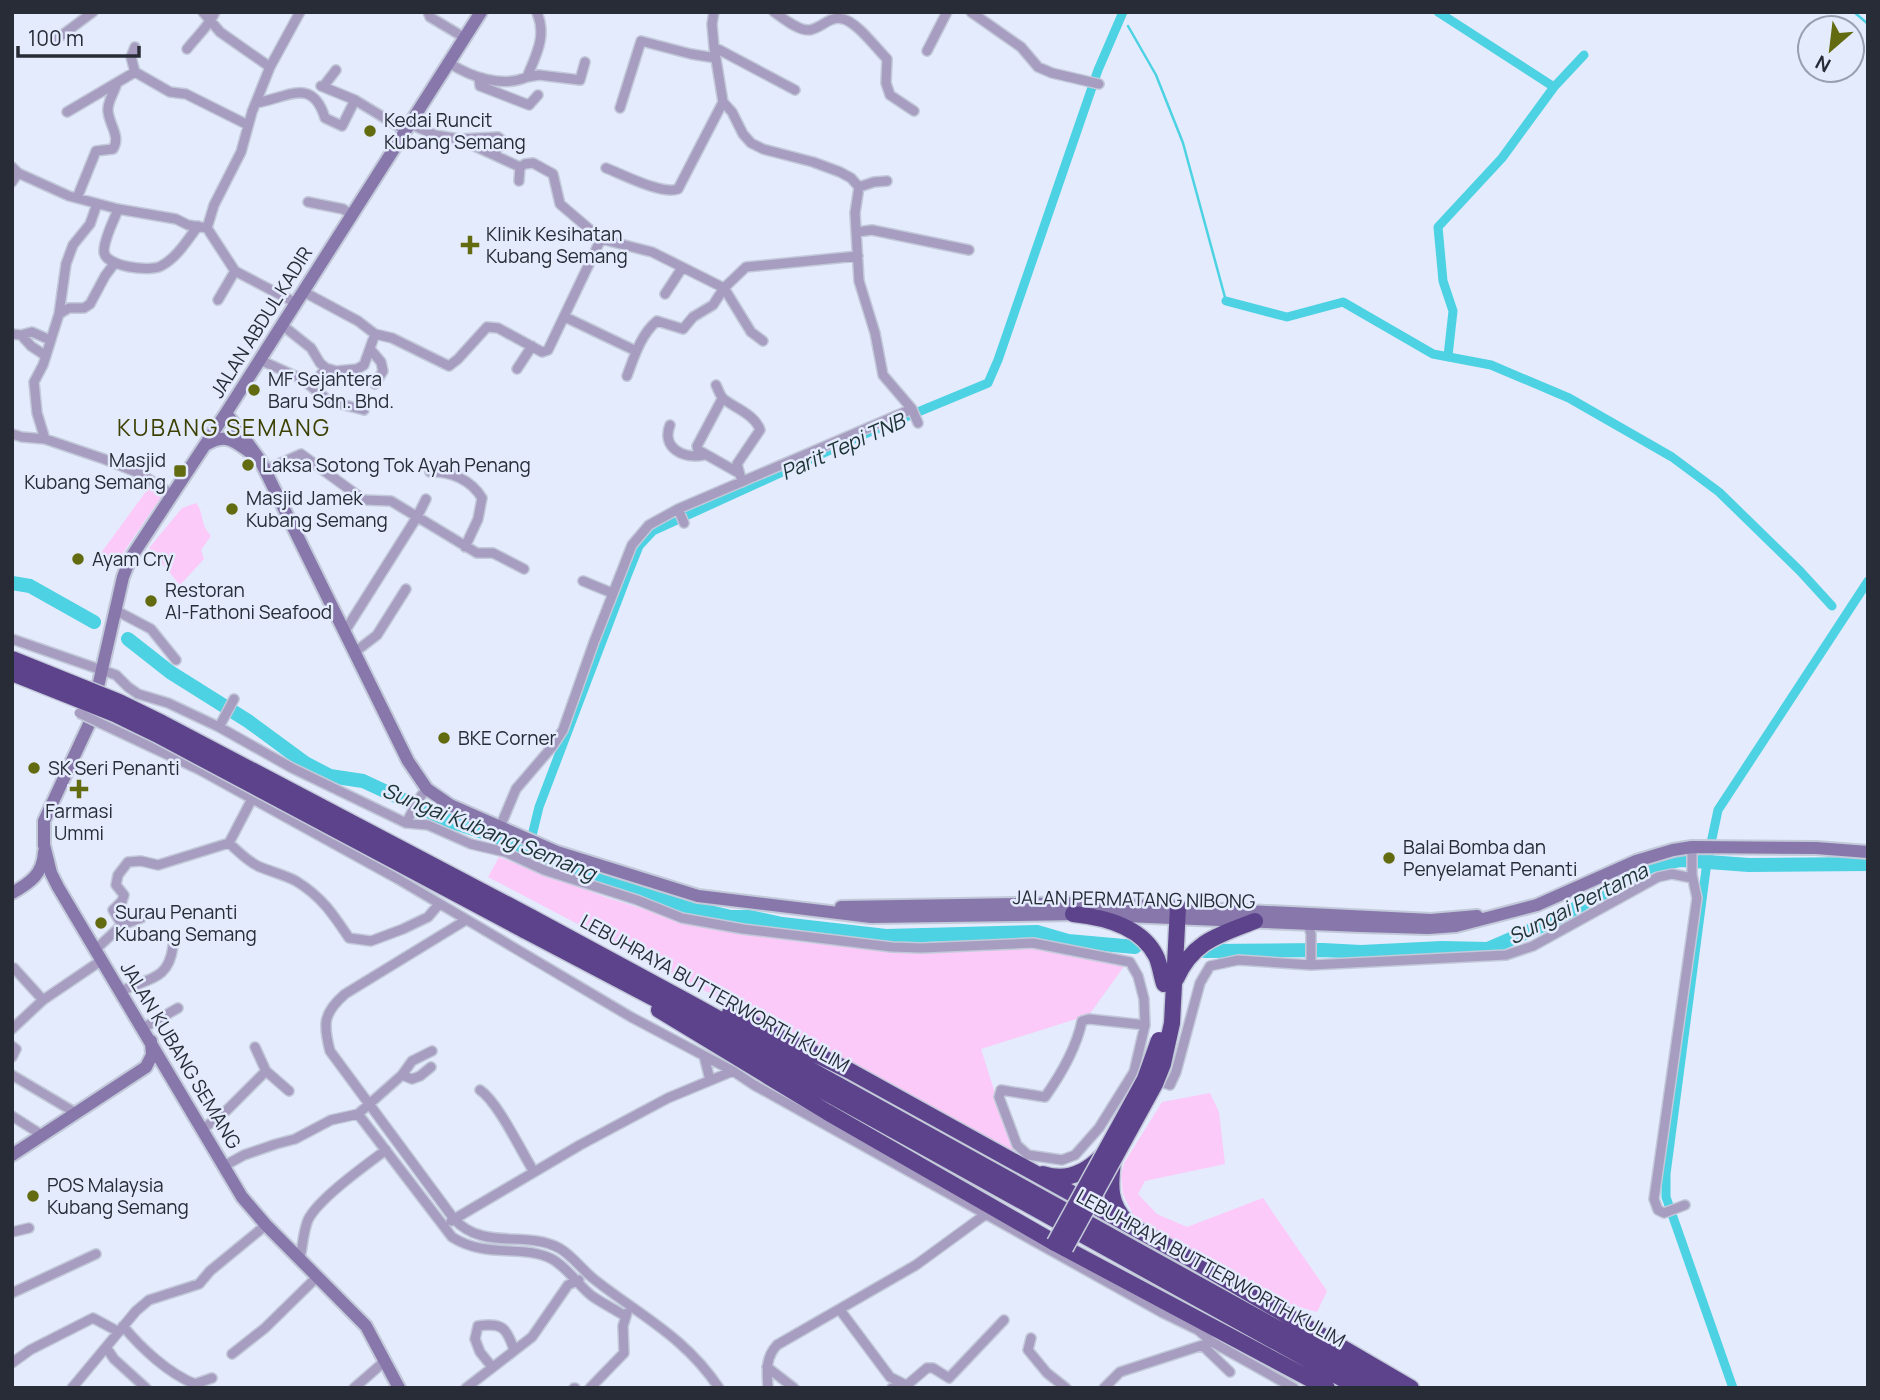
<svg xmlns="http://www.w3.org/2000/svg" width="1880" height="1400" font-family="Manrope,sans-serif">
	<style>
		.green { fill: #fccaf9 }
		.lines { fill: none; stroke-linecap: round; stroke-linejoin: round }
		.stream { stroke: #4cd2e2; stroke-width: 2.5 }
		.canal { stroke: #4cd2e2; stroke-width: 9 }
		.river { stroke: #4cd2e2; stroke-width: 14 }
		.street-casing { stroke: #c2c9d9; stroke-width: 12 }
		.secondary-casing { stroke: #c2c9d9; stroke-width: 16 }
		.highway-casing { stroke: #c2c9d9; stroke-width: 19 }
		.street { stroke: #a79dc1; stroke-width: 9 }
		.secondary { stroke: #8777ab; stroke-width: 12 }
		.highway { stroke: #5d438b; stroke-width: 16 }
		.street-bridge-casing { stroke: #c2c9d9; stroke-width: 12; stroke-linecap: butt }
		.highway-bridge-casing { stroke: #c2c9d9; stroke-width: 19; stroke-linecap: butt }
		.street-bridge { stroke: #a79dc1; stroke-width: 9 }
		.highway-bridge { stroke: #5d438b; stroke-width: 16 }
		.poi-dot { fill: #636b11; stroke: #e4ebfd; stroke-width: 2.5 }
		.labels { text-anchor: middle; stroke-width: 5; stroke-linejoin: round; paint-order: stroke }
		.poi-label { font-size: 19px; fill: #272c37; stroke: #e4ebfd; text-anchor: start }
		.street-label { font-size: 19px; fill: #272c37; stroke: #e4ebfd }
		.water-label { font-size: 21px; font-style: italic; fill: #1c3235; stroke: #e4ebfd }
		.quarter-label { font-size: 23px; letter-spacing: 2px; fill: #3c4102; stroke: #e4ebfd }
	</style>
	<rect width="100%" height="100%" fill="#e4ebfd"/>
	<path class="green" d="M150,486L163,494L123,553L116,566L101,553Z
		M196,503C205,515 199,522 211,536L201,550L204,559L180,585L149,548L182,508Z
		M499,857L605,897L695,925L808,943L920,952L1033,947L1125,965L1089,1015L981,1049L1014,1153L488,877Z
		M1210,1093L1219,1112L1225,1164L1145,1181L1138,1194L1157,1214L1187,1227L1263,1198L1327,1291L1317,1312L1282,1302L1136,1221L1123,1194L1121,1175L1124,1163L1162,1102Z"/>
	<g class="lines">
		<path class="stream" d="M1854,12L1868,24
			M1128,26L1156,75L1183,143L1226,301"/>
		<path class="canal" d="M1438,12L1554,87
			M1226,301L1287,317L1343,302L1433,354L1491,365L1569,398L1672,457L1719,492L1800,571L1832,606
			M1448,356L1453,311L1443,281L1438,227L1502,158L1554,87L1584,55
			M528,852L539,807L627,576L639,546L653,531L872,431L988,383L998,360L1098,70L1123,12
			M1733,1388L1666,1197V1174L1707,862L1718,810L1868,581"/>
		<path class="river" d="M12,583L30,586L94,622
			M128,639L170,672L248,721L305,763L330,776L363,781L447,820L492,835L566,868L597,879L641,888L675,904L731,917H750L782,924L886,936L1037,932L1068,941L1135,947
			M1205,951L1323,950L1361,952L1442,948L1488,949L1566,915L1588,900L1617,886L1651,866L1681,860L1749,865L1868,864"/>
		<defs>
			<path id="street" d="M203,12L220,32L270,67
				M428,12L430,17L465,38
				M714,12L712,24L714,47L723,102L732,112L743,134L751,143L763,149L813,162L840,172L851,178L859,187L855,213L859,281L875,333L883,375L912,409L918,423
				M774,12C783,18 797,30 808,30C820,30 829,15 843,19C857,22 876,48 887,59L886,83L890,95L914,111
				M971,12L1021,47L1038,67L1052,73L1099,84
				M58,38L93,12
				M714,47L795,90
				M187,49C196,37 210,25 215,12
				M927,51L947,12
				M449,63C471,77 502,88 527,77C536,55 547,36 537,13
				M135,72L131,57L135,47
				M527,77L539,75L580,80L585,62
				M479,78L480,86L529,105L538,95
				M321,86L355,100L406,131
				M326,88V83L336,70
				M256,103C287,98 312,76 325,118L342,126L355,100
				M620,108L641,41L691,54L716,58
				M67,112L135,72L170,92L186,94L248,125
				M410,124L435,135L459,139L520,167
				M461,139L498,137L502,140L500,146L494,153
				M12,167L18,173L69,196L118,209L176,219L188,225L207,228
				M606,168C624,175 662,195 678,189L723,102
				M519,181L520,167L525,164L533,163L553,174L560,204L601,239L652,252L724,288L751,332L763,341
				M12,182L18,173
				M859,187L874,182L887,181
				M77,198L96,151L113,149C121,136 109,125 108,111C107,102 114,93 117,83
				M308,202L343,209L352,215
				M118,209C114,221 104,238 104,251C104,267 151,272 161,266C177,258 188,239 198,226
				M857,232L872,230L969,250
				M304,292L358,321L375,334L392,338L449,366L458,359L487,327L498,328L542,352L548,350L601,239
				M665,294L682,268
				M218,300L235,271
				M296,303L235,271L207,228L214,205L241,152L252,112L270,67L300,12
				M59,314L66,264L73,245L90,224L97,204
				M565,317L636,351
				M282,325L311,348L320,363L326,368L336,371L357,369L364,365L375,334
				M12,334L21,335L32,332L50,340
				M21,335L31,346L46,356
				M370,349L381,362L383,371L375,384
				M260,360L302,379L329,401L364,410
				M517,369L532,346
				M627,376C634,357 641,334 657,321L683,329L693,317L713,305L724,288L746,267L858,256
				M716,385C719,391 720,397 725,400C737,409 755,415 760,430L737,464L742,482
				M312,386L326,368
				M722,399L697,446L698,450L737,472
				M670,425C661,448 683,459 704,455
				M12,434L22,437L45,439L104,459L141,474L173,495
				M45,439L37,413L34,382L43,365L59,314L69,308H84L90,304L105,276L114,264
				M265,470L301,454L364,500L391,501L477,553H493L524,569
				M430,472C451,471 471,480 482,498L478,519L465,547
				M678,509L684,523
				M583,581L612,593
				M115,610L151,629L176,660
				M345,631L417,517L426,499
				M12,639L116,675L128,687L138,694L168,703L219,727L292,768L406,823L428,825L471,844L505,852L544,870L637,900L682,918L743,929L892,947L922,948L1033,943L1130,962L1138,976L1144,999L1145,1025L1134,1072L1099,1128L1075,1155L1062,1160L1028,1155L1017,1145L999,1097L1001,1090L1045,1097C1062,1073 1076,1049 1082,1021L1089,1019L1145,1025
				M355,652L377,635L406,589
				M100,723L200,770L398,879L631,1017L733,1071L754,1085L1163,1313L1198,1330L1212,1342L1294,1388
				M219,727L234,699
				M406,823L421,796L427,789
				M500,827L516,789L552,747L563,730L594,642L632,545L649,525L678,509L912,409
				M229,843C239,852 248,862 260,867C272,872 285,875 296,881C322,897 333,914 349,938L371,941L403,929L428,917L439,904
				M466,920L345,994C323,1013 323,1024 330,1051L454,1219C483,1251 525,1230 559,1248C572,1255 583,1271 595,1280C641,1316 685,1337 719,1388
				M1308,924L1311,934V965
				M122,925L141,918
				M96,949L122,925L113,910L122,901L124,895L116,885L118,875L128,862L141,861L158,865L229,843L252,799
				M14,968L43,1000
				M121,991C149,978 169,980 173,946
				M143,1028L178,1008
				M12,1029L43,1000L102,960
				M12,1046L16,1049L12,1057
				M704,1056L710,1080
				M266,1071L289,1091
				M12,1075L76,1113
				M402,1075L412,1061L432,1051
				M1155,1080L1170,1085L1176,1072L1200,983L1210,966L1238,960L1311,965L1506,955L1533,946L1658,877L1672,874L1692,878
				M480,1090C498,1102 521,1151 534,1172
				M358,1114L402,1075L412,1079L420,1076L431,1067
				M12,1116L42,1135
				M203,1129L227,1110L266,1071L255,1047
				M224,1166L244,1155L276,1144L295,1139L331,1120L358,1114L452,1237C486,1259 523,1244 552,1259C568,1268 578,1285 592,1296C602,1303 614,1309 625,1316
				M1685,1205L1664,1213L1658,1210L1654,1199L1697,898L1692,875V847
				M451,1221L580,1145L668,1098L733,1071
				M12,1232L29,1228
				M300,1258C303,1245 303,1232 308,1220C318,1199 366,1165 386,1150
				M12,1293L96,1254
				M840,1310L890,1377L908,1386
				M123,1326C141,1348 169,1374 195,1384L212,1378
				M1031,1338L1028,1350L1047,1373L1066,1388
				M1203,1346L1230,1372
				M106,1347L114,1359L146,1388
				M232,1354L265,1328L318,1276
				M12,1363L30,1350L93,1318L119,1332
				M492,1367L480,1352L475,1339L478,1326C502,1322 507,1328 514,1350
				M767,1367L794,1388
				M72,1388L136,1311L149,1300L199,1284L210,1271L266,1225
				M354,1388L385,1361
				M466,1388L532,1337L568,1285L579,1280
				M574,1388H575
				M590,1388L624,1353L623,1326L627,1313
				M768,1388C767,1372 765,1358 777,1345L916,1265L986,1214
				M892,1388L907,1385L927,1368H933L949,1378L1004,1320
				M1104,1388L1120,1372L1212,1342"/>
			<path id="secondary" d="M226,413L260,460L408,761L427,789L450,805L557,852L698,896L871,917L1080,914
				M207,444C227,433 234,441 251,453
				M12,893C30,883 43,874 44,852
				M841,907L1086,903L1431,920L1477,916
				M1102,915L1361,926L1428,928L1456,926L1537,905L1636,861L1673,850L1692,847L1816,848L1868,852
				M12,1155L146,1067L152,1055L151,1041
				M399,1388L366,1326L266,1225L242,1197L58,887L51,873L44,845V821L90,722L123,577L130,559L226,413L481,12"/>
			<path id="highway" d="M1073,914C1103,917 1141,926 1156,956C1160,964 1161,975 1164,984
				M531,917L690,1003L1385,1388
				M524,930L684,1014L1359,1388
				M1176,979C1193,941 1219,935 1255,921
				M659,1010L827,1112L1055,1243L1327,1388
				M730,1013L850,1071L1194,1261L1411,1388
				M1172,1023L1178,907
				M1113,1162C1110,1186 1109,1204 1127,1222
				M1043,1174C1066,1182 1085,1173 1101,1157"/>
		</defs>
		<use href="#street" class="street-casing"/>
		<use href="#secondary" class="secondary-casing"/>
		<use href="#highway" class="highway-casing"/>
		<use href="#street" class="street"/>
		<use href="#secondary" class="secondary"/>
		<use href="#highway" class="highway"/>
		<defs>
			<path id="street-bridge" d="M79,713L100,723"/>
			<path id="highway-bridge" d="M12,659L119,702L162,723L531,917
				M12,673L115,714L156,734L524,930
				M1055,1243L1145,1079L1159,1040
				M1065,1248L1155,1084L1163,1064L1172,1023"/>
		</defs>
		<use href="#street-bridge" class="street-bridge-casing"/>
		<use href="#highway-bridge" class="highway-bridge-casing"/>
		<use href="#street-bridge" class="street-bridge"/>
		<use href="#highway-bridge" class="highway-bridge"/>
	</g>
	<g class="poi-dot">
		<circle cx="370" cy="131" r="7"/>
		<path d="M466.5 234.5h7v7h7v7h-7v7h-7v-7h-7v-7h7z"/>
		<circle cx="254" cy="390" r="7"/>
		<circle cx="248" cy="465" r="7"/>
		<rect x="173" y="464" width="14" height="14" rx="3.5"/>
		<circle cx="232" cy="509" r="7"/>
		<circle cx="78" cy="559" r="7"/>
		<circle cx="151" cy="601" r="7"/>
		<circle cx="444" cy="738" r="7"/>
		<circle cx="34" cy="768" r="7"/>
		<path d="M75.5 778.5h7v7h7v7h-7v7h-7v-7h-7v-7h7z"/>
		<circle cx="1389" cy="858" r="7"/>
		<circle cx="101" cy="923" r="7"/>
		<circle cx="33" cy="1196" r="7"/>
	</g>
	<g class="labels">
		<g class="poi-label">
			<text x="384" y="127">Kedai Runcit<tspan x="384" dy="22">Kubang Semang</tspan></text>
			<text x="486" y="241">Klinik Kesihatan<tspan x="486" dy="22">Kubang Semang</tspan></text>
			<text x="268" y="386">MF Sejahtera<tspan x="268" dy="22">Baru Sdn. Bhd.</tspan></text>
			<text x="166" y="467" text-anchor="end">Masjid<tspan x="166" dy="22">Kubang Semang</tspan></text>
			<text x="262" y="472">Laksa Sotong Tok Ayah Penang</text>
			<text x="246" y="505">Masjid Jamek<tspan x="246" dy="22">Kubang Semang</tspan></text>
			<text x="92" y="566">Ayam Cry</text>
			<text x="165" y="597">Restoran<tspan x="165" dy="22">Al-Fathoni Seafood</tspan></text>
			<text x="458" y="745">BKE Corner</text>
			<text x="48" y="775">SK Seri Penanti</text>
			<text x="79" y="818" text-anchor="middle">Farmasi<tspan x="79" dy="22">Ummi</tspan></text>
			<text x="1403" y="854">Balai Bomba dan<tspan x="1403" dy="22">Penyelamat Penanti</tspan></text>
			<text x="115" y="919">Surau Penanti<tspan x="115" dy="22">Kubang Semang</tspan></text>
			<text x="47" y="1192">POS Malaysia<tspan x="47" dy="22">Kubang Semang</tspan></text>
		</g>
		<g class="street-label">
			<text transform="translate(261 322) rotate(-58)" y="7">JALAN ABDUL KADIR</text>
			<text transform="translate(1134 899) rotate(1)" y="7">JALAN PERMATANG NIBONG</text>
			<text transform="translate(715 993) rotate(29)" y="7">LEBUHRAYA BUTTERWORTH KULIM</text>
			<text transform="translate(181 1055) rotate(59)" y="7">JALAN KUBANG SEMANG</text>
			<text transform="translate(1211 1268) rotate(29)" y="7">LEBUHRAYA BUTTERWORTH KULIM</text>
		</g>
		<g class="water-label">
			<text transform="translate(843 447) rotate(-24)" y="7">Parit Tepi TNB</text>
			<text transform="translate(489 832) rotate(22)" y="7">Sungai Kubang Semang</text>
			<text transform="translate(1578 904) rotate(-27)" y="7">Sungai Pertama</text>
		</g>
		<g class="quarter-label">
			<text x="224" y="436">KUBANG SEMANG</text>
		</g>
	</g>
	<rect width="1880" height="1400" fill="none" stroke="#272c37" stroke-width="28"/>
	<g transform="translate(1831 49) rotate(208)"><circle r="33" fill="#e4ebfd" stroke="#989fae" stroke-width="2"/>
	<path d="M0-5L12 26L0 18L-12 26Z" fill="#636b11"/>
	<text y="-10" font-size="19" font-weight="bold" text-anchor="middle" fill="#272c37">N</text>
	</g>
	<path d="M18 46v10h121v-10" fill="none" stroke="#272c37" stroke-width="3.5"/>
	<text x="28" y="46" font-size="21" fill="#272c37" stroke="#e4ebfd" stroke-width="5" paint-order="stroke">100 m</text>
</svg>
